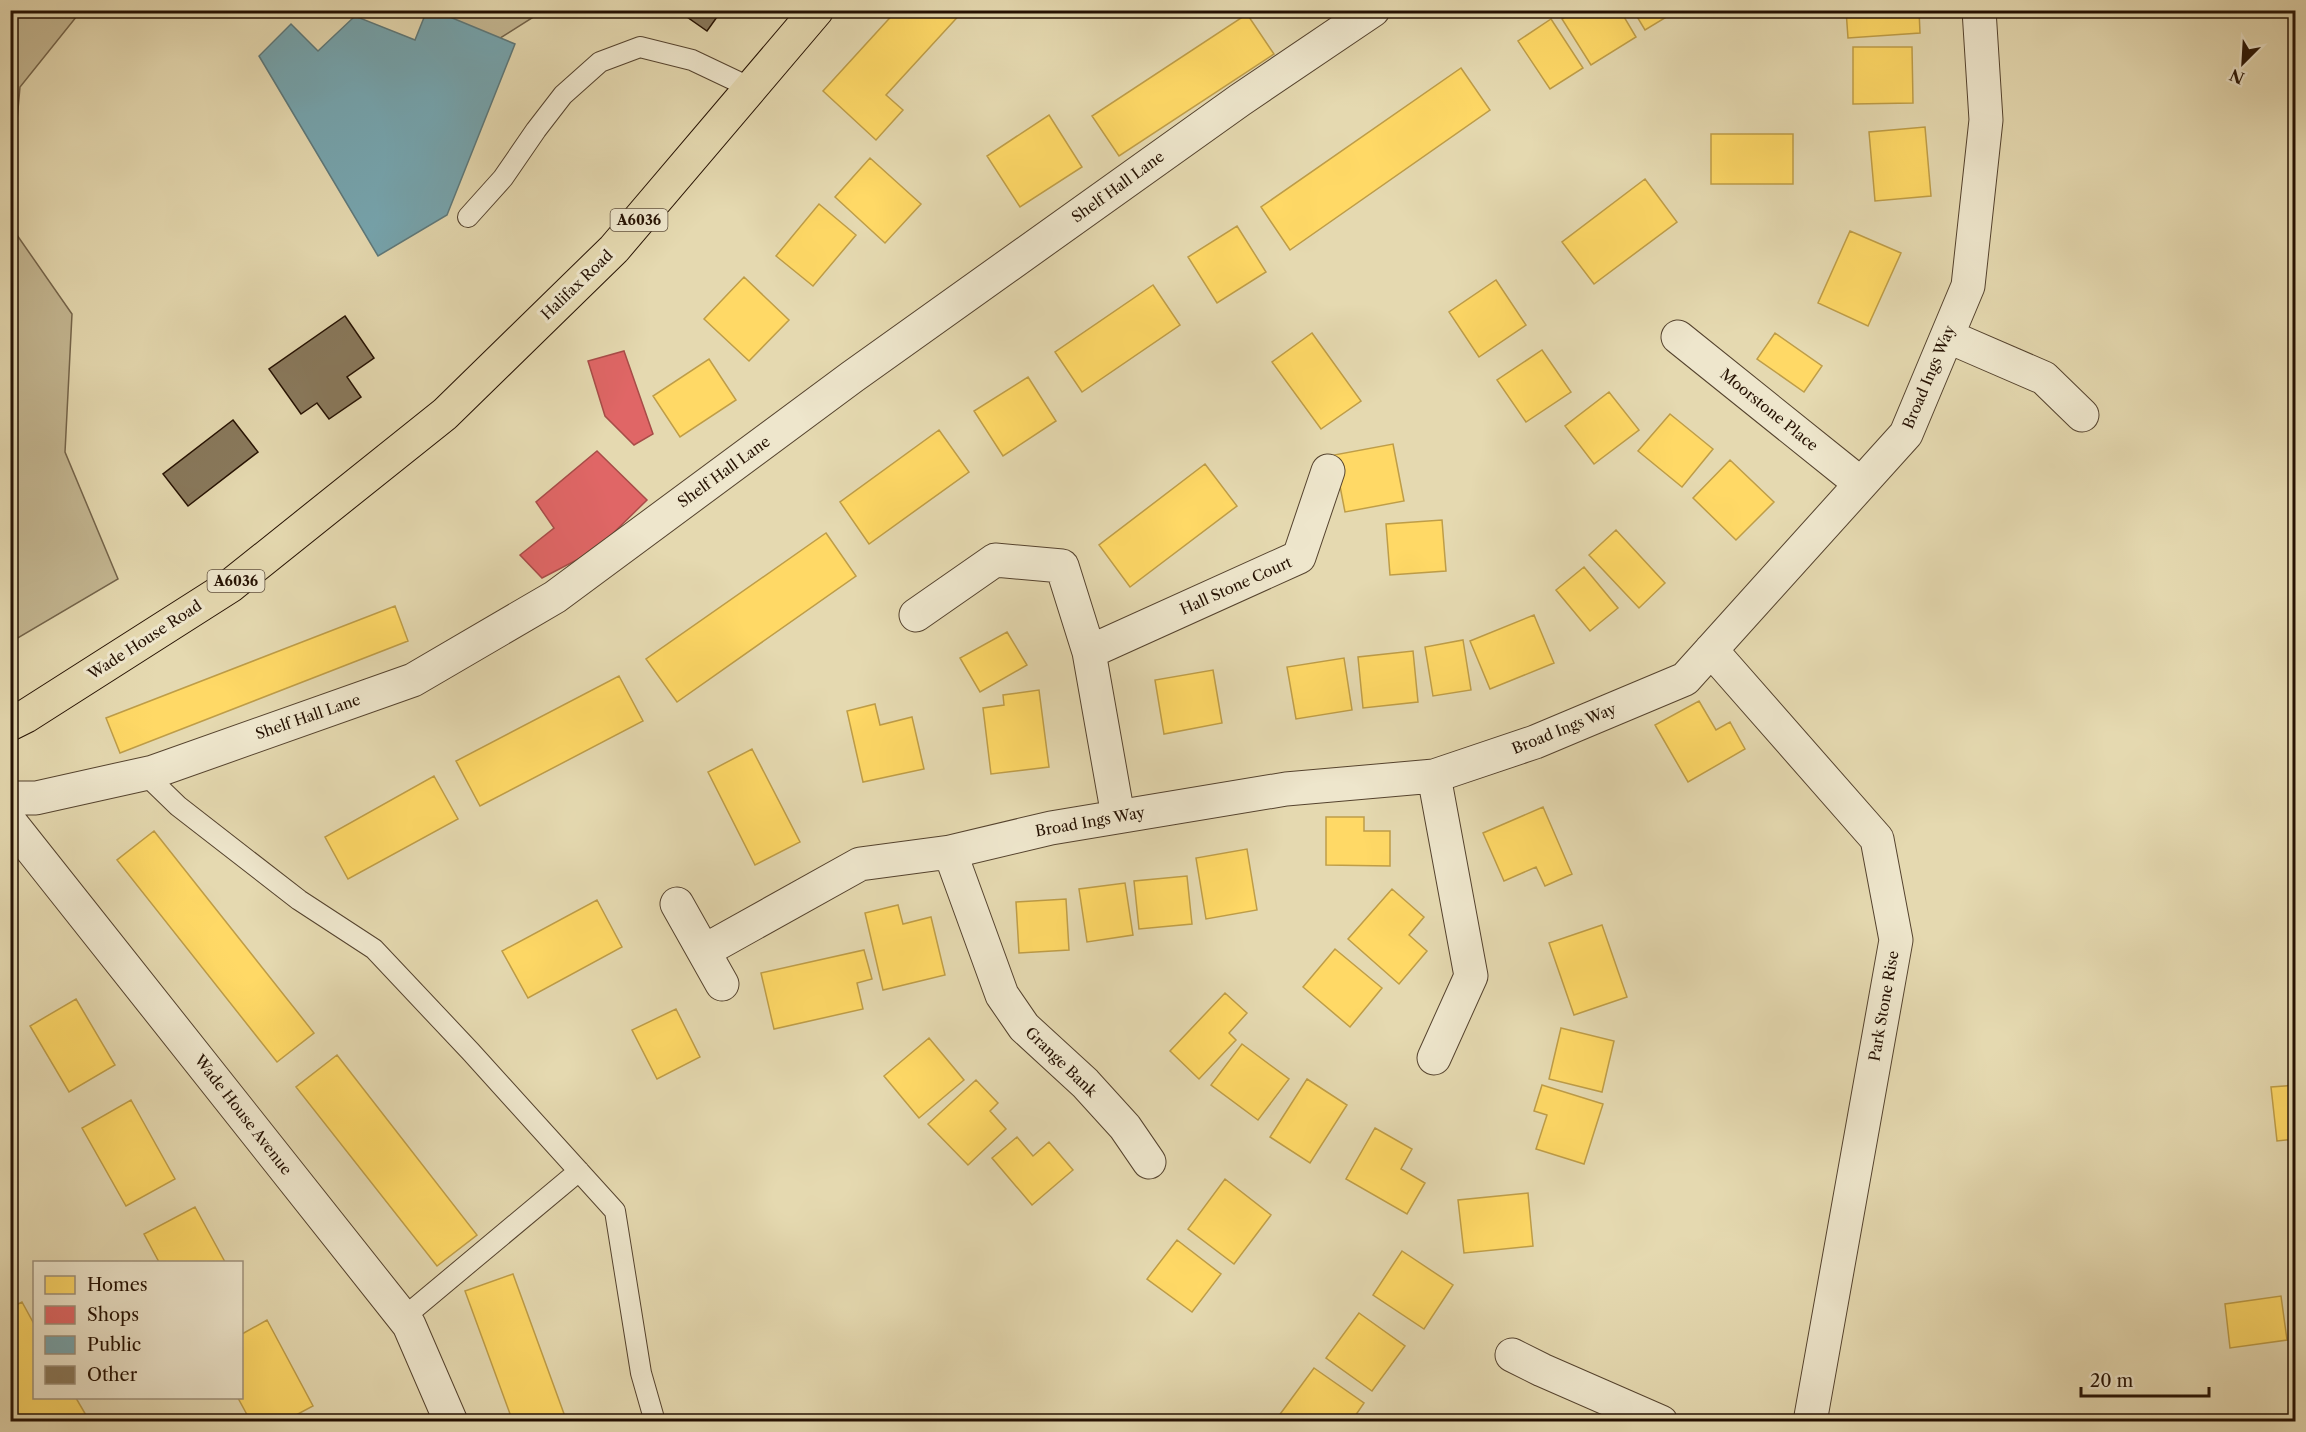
<svg xmlns="http://www.w3.org/2000/svg" width="2306" height="1432" font-family="'Libre Caslon Text',serif">
	<style>
		.green { fill: #c4b792; stroke: #74644a; stroke-width: 1.5 }
		.homes { fill: #ffd966; stroke: #be9d48; stroke-width: 1.5 }
		.shops { fill: #e06666; stroke: #a84c48; stroke-width: 1.5 }
		.public { fill: #76a5af; stroke: #5e797b; stroke-width: 1.5 }
		.building { fill: #89795c; stroke: #251102; stroke-width: 1.5 }
		.lines { fill: none; stroke-linecap: round; stroke-linejoin: round }
		.service-casing { stroke: #55432e; stroke-width: 22 }
		.minor-casing { stroke: #55432e; stroke-width: 35 }
		.trunk-casing { stroke: #251102; stroke-width: 35 }
		.service { stroke: #eee6cc; stroke-width: 20 }
		.minor { stroke: #eee6cc; stroke-width: 33 }
		.trunk { stroke: #e5d9b0; stroke-width: 33 }
		.labels { text-anchor: middle; stroke-width: 6; stroke-linejoin: round; paint-order: stroke }
		.shield { fill: #eee6cc; stroke: #61513f; stroke-width: 1.5 }
		.shield-label { font-size: 14px; font-weight: bold; fill: #251102 }
		.street-label { font-size: 15px; fill: #251102; stroke: #eee6cc }
	</style>
	<rect width="100%" height="100%" fill="#e5d9b0"/>
	<filter id="stains"><feTurbulence type="fractalNoise" baseFrequency=".00333" numOctaves="4"/><feColorMatrix values="0 0 0 0 .2 0 0 0 0 .09 0 0 0 0 .02 0 0 0 .5 -.17"/></filter>
	<radialGradient id="worn" r=".72"><stop offset=".6" stop-color="#630" stop-opacity="0"/><stop offset="1" stop-color="#630" stop-opacity=".3"/></radialGradient>
	<path class="green" d="M11,10L81,11L20,87L11,187Z
		M426,11H543L494,42Z
		M10,225L72,314L65,452L118,579L11,642Z"/>
	<path class="homes" d="M897,10H964L886,95L903,110L876,140L823,91Z
		M1576,10H1620L1636,37L1591,65L1562,19Z
		M1633,10H1678L1645,30Z
		M1846,10H1919L1920,33L1848,38Z
		M1247,14L1274,54L1119,156L1092,116Z
		M1551,19L1583,68L1550,89L1518,41Z
		M1853,47H1912L1913,103L1853,104Z
		M1461,68L1490,110L1290,250L1261,207Z
		M1049,115L1082,167L1020,207L987,156Z
		M1925,127L1931,196L1875,201L1869,132Z
		M1711,134H1793V184H1711Z
		M870,158L921,204L885,243L835,197Z
		M1645,179L1677,222L1594,284L1562,242Z
		M819,204L856,235L813,286L776,256Z
		M1237,226L1266,272L1217,303L1188,257Z
		M1850,231L1901,253L1868,326L1818,303Z
		M744,277L789,320L749,361L704,319Z
		M1496,280L1526,325L1479,357L1449,312Z
		M1153,285L1180,325L1082,392L1055,352Z
		M1312,333L1361,401L1321,429L1272,362Z
		M1775,333L1822,366L1804,392L1757,359Z
		M1542,350L1571,392L1526,422L1497,380Z
		M709,359L736,400L680,437L653,396Z
		M1028,377L1056,421L1003,456L974,411Z
		M1609,392L1639,430L1594,464L1565,426Z
		M1670,414L1713,449L1682,487L1638,451Z
		M939,430L969,472L869,544L840,502Z
		M1393,444L1404,501L1345,512L1334,455Z
		M1730,460L1774,502L1736,540L1693,498Z
		M1205,464L1237,506L1130,587L1099,545Z
		M1442,520L1446,571L1390,575L1386,524Z
		M1616,530L1665,583L1639,608L1589,555Z
		M826,533L856,576L677,702L646,659Z
		M1584,567L1618,608L1590,631L1556,590Z
		M395,606L408,641L120,753L106,718Z
		M1534,615L1554,663L1490,689L1470,641Z
		M1007,632L1027,665L980,692L960,658Z
		M1463,640L1471,690L1433,696L1425,647Z
		M1413,651L1418,702L1363,708L1358,657Z
		M1344,658L1352,710L1296,719L1287,667Z
		M1213,670L1222,723L1164,734L1155,680Z
		M619,676L643,721L480,806L456,761Z
		M1039,690L1049,767L991,774L983,708L1004,705L1003,695Z
		M1699,701L1716,730L1730,722L1745,749L1688,782L1655,725Z
		M875,704L880,725L912,717L924,769L863,782L847,711Z
		M752,749L800,842L755,865L708,772Z
		M434,776L458,819L348,879L325,837Z
		M1543,807L1572,874L1545,886L1536,867L1504,881L1483,833Z
		M1326,817H1364V831H1390V866L1326,865Z
		M154,831L314,1033L277,1062L117,860Z
		M1247,849L1257,910L1206,919L1196,858Z
		M1187,876L1192,924L1139,929L1134,881Z
		M1125,883L1133,935L1087,942L1079,889Z
		M1392,889L1424,917L1409,935L1427,951L1399,984L1348,939Z
		M1066,899L1069,950L1019,953L1016,902Z
		M597,900L622,947L528,998L502,951Z
		M898,905L903,924L931,917L945,975L883,990L865,913Z
		M1602,925L1627,997L1574,1015L1549,943Z
		M1335,949L1382,988L1350,1027L1303,987Z
		M864,950L872,979L857,983L863,1009L774,1029L761,973Z
		M1225,993L1247,1013L1229,1033L1236,1040L1199,1079L1170,1051Z
		M76,999L115,1065L69,1092L30,1026Z
		M676,1009L700,1057L657,1079L632,1030Z
		M1561,1028L1614,1041L1602,1092L1549,1079Z
		M929,1038L964,1080L919,1118L884,1076Z
		M1242,1044L1289,1079L1258,1120L1211,1085Z
		M337,1055L477,1235L437,1266L296,1087Z
		M1307,1079L1347,1105L1310,1163L1270,1137Z
		M976,1080L998,1103L990,1111L1006,1129L968,1165L928,1124Z
		M1542,1085L1603,1104L1584,1164L1536,1149L1547,1115L1534,1111Z
		M2296,1085V1139L2277,1141L2271,1087Z
		M131,1100L175,1179L126,1206L82,1128Z
		M1375,1128L1412,1149L1401,1169L1425,1183L1407,1214L1346,1179Z
		M1017,1137L1033,1156L1049,1142L1073,1170L1032,1205L992,1158Z
		M1225,1179L1271,1215L1234,1264L1188,1229Z
		M1528,1193L1533,1246L1464,1253L1458,1200Z
		M195,1207L225,1262H159L144,1234Z
		M1177,1240L1221,1274L1192,1312L1147,1279Z
		M1402,1251L1453,1285L1424,1329L1373,1295Z
		M513,1274L567,1422H513L465,1291Z
		M2281,1296L2287,1340L2230,1348L2225,1304Z
		M22,1302L34,1324V1398H76L90,1422L10,1421V1308Z
		M1359,1313L1405,1346L1372,1391L1326,1358Z
		M267,1320L313,1406L283,1422H251L238,1398H242V1334Z
		M1314,1368L1364,1403L1351,1422H1283L1278,1417Z"/>
	<path class="shops" d="M624,351L653,434L634,445L605,416L588,361Z
		M597,451L647,500L596,550L542,578L520,555L554,528L536,502Z"/>
	<path class="public" d="M427,10H433L515,44L447,215L378,256L259,56L291,24L318,51L355,16L415,40Z"/>
	<path class="building" d="M677,10H722L707,31Z
		M345,316L374,358L347,377L361,397L329,419L317,403L301,414L269,369Z
		M233,420L258,452L188,506L163,474Z"/>
	<g class="lines">
		<defs>
			<path id="service" d="M468,217L503,178L536,130L563,95L600,62L640,47L692,60L751,88
				M145,774L178,806L299,900L374,949L471,1052L615,1211L641,1373L655,1422
				M403,1318L579,1171"/>
			<path id="minor" d="M1947,336L2044,378L2082,415
				M1678,337L1861,484
				M916,615L995,560L1062,566L1089,652L1118,816
				M1711,650L1877,839L1896,940L1810,1422
				M1089,652L1299,557L1328,471
				M10,798H36L153,772L413,680L555,597L852,377L1240,100L1373,10
				M10,822L409,1325L451,1422
				M950,852L1002,995L1024,1027L1085,1083L1125,1127L1149,1162
				M677,904L722,984
				M704,951L860,864L950,852L1051,828L1286,789L1434,776L1535,742L1685,679L1906,434L1968,286L1986,120L1979,10
				M1434,1058L1471,976L1434,776
				M1512,1355L1542,1370L1661,1422"/>
			<path id="trunk" d="M10,724L26,716L230,586L445,414L614,249L817,10"/>
		</defs>
		<use href="#service" class="service-casing"/>
		<use href="#minor" class="minor-casing"/>
		<use href="#trunk" class="trunk-casing"/>
		<use href="#service" class="service"/>
		<use href="#minor" class="minor"/>
		<use href="#trunk" class="trunk"/>
	</g>
	<g class="labels">
		<g class="shield">
			<rect x="610.5" y="209" width="57" height="22" rx="4.5"/>
			<rect x="207.5" y="570" width="57" height="22" rx="4.5"/>
		</g>
		<g class="shield-label">
			<text x="639" y="225">A6036</text>
			<text x="236" y="586">A6036</text>
		</g>
		<g class="street-label">
			<text transform="translate(1118 187) rotate(-36)" y="5">Shelf Hall Lane</text>
			<text transform="translate(577 285) rotate(-44)" y="5">Halifax Road</text>
			<text transform="translate(1929 377) rotate(-67)" y="5">Broad Ings Way</text>
			<text transform="translate(1769 410) rotate(39)" y="5">Moorstone Place</text>
			<text transform="translate(724 472) rotate(-36)" y="5">Shelf Hall Lane</text>
			<text transform="translate(1236 586) rotate(-24)" y="5">Hall Stone Court</text>
			<text transform="translate(145 640) rotate(-33)" y="5">Wade House Road</text>
			<text transform="translate(308 717) rotate(-19)" y="5">Shelf Hall Lane</text>
			<text transform="translate(1564 729) rotate(-22)" y="5">Broad Ings Way</text>
			<text transform="translate(1090 822) rotate(-10)" y="5">Broad Ings Way</text>
			<text transform="translate(1884 1006) rotate(-80)" y="5">Park Stone Rise</text>
			<text transform="translate(1061 1062) rotate(44)" y="5">Grange Bank</text>
			<text transform="translate(243 1115) rotate(52)" y="5">Wade House Avenue</text>
		</g>
	</g>
	<rect width="2306" height="1432" fill="none" stroke="#e5d9b0" stroke-width="36"/>
	<rect x="12" y="12" width="2282" height="1408" fill="none" stroke="#251102" stroke-width="3"/>
	<rect x="18" y="18" width="2270" height="1396" fill="none" stroke="#251102" stroke-width="1.5"/>
	<rect x="33" y="1261" width="210" height="138" fill="#eee6cc" stroke="#9e917b" stroke-width="1.5"/>
	<rect x="45" y="1276" width="30" height="18" fill="#ffd966" stroke="#9e917b" stroke-width="1.5"/>
	<text x="87" y="1291" font-size="18" fill="#251102">Homes</text>
	<rect x="45" y="1306" width="30" height="18" fill="#e06666" stroke="#9e917b" stroke-width="1.5"/>
	<text x="87" y="1321" font-size="18" fill="#251102">Shops</text>
	<rect x="45" y="1336" width="30" height="18" fill="#76a5af" stroke="#9e917b" stroke-width="1.5"/>
	<text x="87" y="1351" font-size="18" fill="#251102">Public</text>
	<rect x="45" y="1366" width="30" height="18" fill="#89795c" stroke="#9e917b" stroke-width="1.5"/>
	<text x="87" y="1381" font-size="18" fill="#251102">Other</text>
	<g transform="translate(2243 63) rotate(204)" stroke="#eee6cc" stroke-width="4.5" paint-order="stroke">
	<path d="M0-4.5L10 22L0 15L-10 22Z" fill="#251102"/>
	<text y="-9" font-size="16" font-weight="bold" text-anchor="middle" fill="#251102">N</text>
	</g>
	<path d="M2081 1387v9h128v-9" fill="none" stroke="#251102" stroke-width="3"/>
	<text x="2090" y="1387" font-size="18" fill="#251102" stroke="#eee6cc" stroke-width="4.5" paint-order="stroke">20 m</text>
	<rect width="100%" height="100%" filter="url(#stains)"/>
	<rect width="100%" height="100%" fill="url(#worn)"/>
</svg>
